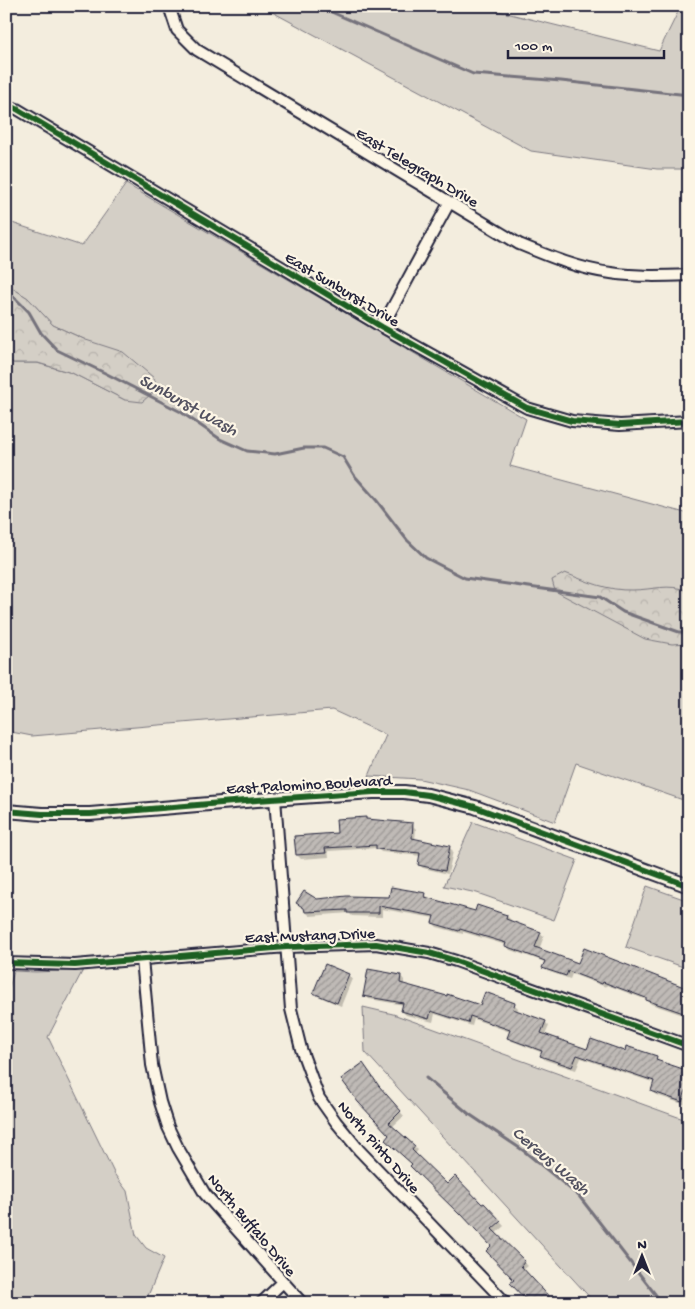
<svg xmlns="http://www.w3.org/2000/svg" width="695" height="1309" font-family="'Gochi Hand',sans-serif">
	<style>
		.grass { fill: #d4cfc6; stroke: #7b7880 }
		.forest { fill: url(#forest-crowns); stroke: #7b7880 }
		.shadow { fill: #0003 }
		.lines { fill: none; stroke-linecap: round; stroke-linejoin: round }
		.stream { stroke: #75727b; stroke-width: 3 }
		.building { fill: url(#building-hatch); stroke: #22223b }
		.minor-casing { stroke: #22223b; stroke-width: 14 }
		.tertiary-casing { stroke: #22223b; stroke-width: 16 }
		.minor { stroke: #fcf5e5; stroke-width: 10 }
		.tertiary { stroke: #fcf5e5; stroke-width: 12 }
		.cycleway-casing { stroke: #fcf5e5; stroke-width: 9 }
		.cycleway { stroke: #1b5e20; stroke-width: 6 }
		.labels { text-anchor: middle; stroke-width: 4.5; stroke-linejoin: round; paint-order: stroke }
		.street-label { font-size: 16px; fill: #22223b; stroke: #fcf5e5 }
		.water-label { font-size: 18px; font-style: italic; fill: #525160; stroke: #fcf5e5 }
	</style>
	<defs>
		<pattern id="forest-crowns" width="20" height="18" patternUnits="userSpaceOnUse" patternTransform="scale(1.25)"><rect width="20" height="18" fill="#d4cfc6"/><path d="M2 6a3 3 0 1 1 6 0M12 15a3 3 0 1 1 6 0" fill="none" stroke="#b6b1ab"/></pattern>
		<pattern id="building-hatch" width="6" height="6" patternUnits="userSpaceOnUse" patternTransform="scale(1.25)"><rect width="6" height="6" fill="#bfbab6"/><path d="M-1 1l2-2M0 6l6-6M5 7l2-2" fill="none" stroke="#9b9795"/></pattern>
	</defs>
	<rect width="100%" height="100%" fill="#f3edde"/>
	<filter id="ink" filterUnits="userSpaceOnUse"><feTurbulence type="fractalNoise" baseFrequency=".02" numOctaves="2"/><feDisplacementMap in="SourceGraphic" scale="10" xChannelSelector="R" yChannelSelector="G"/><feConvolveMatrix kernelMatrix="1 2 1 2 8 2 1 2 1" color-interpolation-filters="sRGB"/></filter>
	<g filter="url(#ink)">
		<path class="grass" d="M261,6H478L659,51L679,10L689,14V169H657L531,151Z
			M126,184L526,419L510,466L689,514V802L576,763L555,822L469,790L420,779L369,776L386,735L332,710L32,736L6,731V356L13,363H37L72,373L125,400L86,340L53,325L28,298L6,284V221L82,246Z
			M473,822L577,860L554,920L477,893L444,886Z
			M647,886L689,901V969L626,947Z
			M83,970L48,1037L115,1175L127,1191L136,1235L146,1248L164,1258L147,1298V1303H6V998L14,971L36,972Z
			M363,1007L393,1014L689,1121V1303H595L365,1052Z"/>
		<path class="forest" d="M6,284L28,298L53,325L86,340L123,352L154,378L158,388L142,402L125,400L72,373L38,363H13L6,356Z
			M565,573C586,581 608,591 632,590C654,590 667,583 689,591V643L672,644L645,639L555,591L552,580Z"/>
		<path class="shadow" d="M366,818L368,821L412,825L416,829L415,840L449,847L453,851L448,874L423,868L419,865L421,856L381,852L377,848L328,851L329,857L301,859L297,855Z
			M425,894L429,899L476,913L507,916L511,920L510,921L540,933L544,936L539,950L579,964L689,990V1017L651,1004L647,1000L607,985L606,987L572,974L570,979L547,971L543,967L545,962L510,950L506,945L463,932V934L437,927L433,923L434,918L382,909V917L352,916L349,913L310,916L306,912L317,900L390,898Z
			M348,975L352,979L341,1006L318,996L315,993Z
			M401,976L404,980V986L481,1007L514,1004L518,1008L517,1011L545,1022L549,1026L545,1035L588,1050L625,1053L656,1057L660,1062L689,1072V1106L656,1095L652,1091L655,1083L581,1058L576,1070L545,1060L542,1056L543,1053L512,1041L508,1038L510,1032L474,1019L472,1026L435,1014L433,1022L406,1015L402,1011L404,1005L369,999L365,995Z
			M382,1091L404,1116L392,1127L418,1150L415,1154L447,1185L487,1208L504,1226L495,1234L528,1266L523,1270L550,1298L553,1295L561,1303H532L493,1246L465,1217L412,1166L414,1164L391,1135Z"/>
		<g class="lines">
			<path class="stream" d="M329,11L473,74L561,81L689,95
				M6,292L13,296L29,312L41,333L57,350L105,373L181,412L220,439L247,451L275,454L304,448H323L343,457L354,475L377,501L407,540L426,558L465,578L600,597L623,612L679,632H689
				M426,1078L469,1114L524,1151L579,1196L662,1303"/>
		</g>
		<path class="building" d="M366,817V819L413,823L412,838L450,846L445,871L418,865L420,853L376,849V845L325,848L326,853L296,855L294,836L337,833L336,819Z
			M391,887L426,893L425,897L475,911L477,905L507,915L506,919L541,932L535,947L578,963L584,948L689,989V1015L646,1000V998L603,982L602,984L568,971L566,976L542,968L545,961L505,946L506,943L460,929L459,931L432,923L434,916L379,906V913H347V910L305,912L304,908L296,903L304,891L317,899L347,896L389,897Z
			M325,964L349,974L337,1003L313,993Z
			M368,969L401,975L400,983L447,996V994L480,1005L485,992L515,1003L513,1009L546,1021L541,1033L587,1049L591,1039L625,1051L626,1046L657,1056L656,1060L689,1071V1082L682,1102L651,1091L654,1081L577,1055L572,1067L540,1056L542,1051L507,1038L510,1030L470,1016L468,1023L431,1011L429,1019L401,1011L403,1003L363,996Z
			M363,1063L379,1086L401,1111L389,1123L415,1146L412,1150L447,1184L455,1176L482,1204L484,1203L501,1221L492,1229L525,1261L521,1266L555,1303H529L510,1283L514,1280L486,1251L491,1246L461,1214L460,1215L410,1166L412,1164L385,1140L389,1135L358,1102L341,1079Z"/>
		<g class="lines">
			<defs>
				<path id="minor" d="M169,6L177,30L197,50L519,244C548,256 579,269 611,273C637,277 663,276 689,275
					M6,105L17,109L382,327L527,408L572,421L620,425L689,421
					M382,327L449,203
					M275,798L291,1009L301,1049L319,1098L336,1122L359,1150L506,1303
					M142,959L152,1065L160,1102L168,1127L178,1148L205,1194L302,1303
					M6,963L75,965L286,947L376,944L429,953L456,961L689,1046
					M261,1303L283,1282"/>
				<path id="tertiary" d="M6,811L42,814H90L257,800L373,792H404L428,795L475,807L689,886"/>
			</defs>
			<use href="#minor" class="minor-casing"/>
			<use href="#tertiary" class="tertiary-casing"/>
			<use href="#minor" class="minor"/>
			<use href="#tertiary" class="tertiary"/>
			<defs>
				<path id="cycleway" d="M6,105L17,109L382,327L527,408L572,421L620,425L689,421
					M6,811L42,814H90L257,800L373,792H404L428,795L475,807L689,886
					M6,963L75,965L286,947L376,944L429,953L456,961L689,1046"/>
			</defs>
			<use href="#cycleway" class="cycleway-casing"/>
			<use href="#cycleway" class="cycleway"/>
		</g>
	</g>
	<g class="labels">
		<g class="street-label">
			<text transform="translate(418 166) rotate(31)" y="6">East Telegraph Drive</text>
			<text transform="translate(343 288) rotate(31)" y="6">East Sunburst Drive</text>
			<text transform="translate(309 783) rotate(-3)" y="6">East Palomino Boulevard</text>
			<text transform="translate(310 934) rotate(-2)" y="6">East Mustang Drive</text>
			<text transform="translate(380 1146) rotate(49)" y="6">North Pinto Drive</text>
			<text transform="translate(253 1224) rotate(50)" y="6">North Buffalo Drive</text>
		</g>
		<g class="water-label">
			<text transform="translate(189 404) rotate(29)" y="6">Sunburst Wash</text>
			<text transform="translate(552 1160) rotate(40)" y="6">Cereus Wash</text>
		</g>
	</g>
	<rect width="695" height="1309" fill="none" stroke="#fcf5e5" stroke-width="25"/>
	<rect x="12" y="12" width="670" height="1284" fill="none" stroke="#22223b" stroke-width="2" filter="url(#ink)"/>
	<g transform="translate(642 1256)" stroke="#fcf5e5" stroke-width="4" paint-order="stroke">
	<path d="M0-4L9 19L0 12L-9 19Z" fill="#22223b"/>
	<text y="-8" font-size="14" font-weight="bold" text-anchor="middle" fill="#22223b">N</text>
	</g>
	<path d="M508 50v8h156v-8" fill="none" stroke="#22223b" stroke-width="2.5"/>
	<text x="515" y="50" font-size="15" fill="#22223b" stroke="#fcf5e5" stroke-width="4" paint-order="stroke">100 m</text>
</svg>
